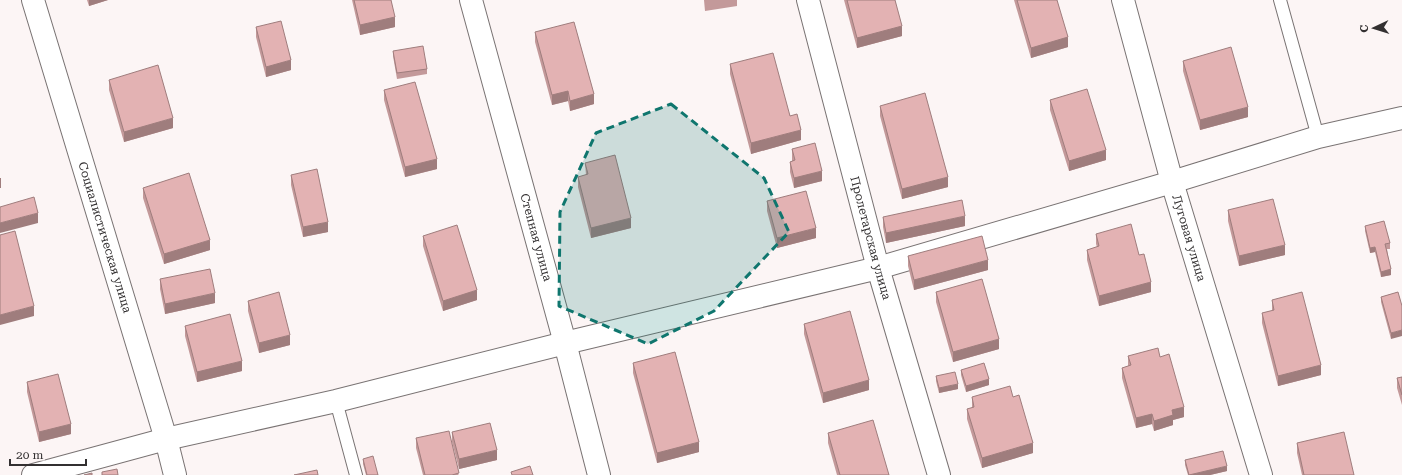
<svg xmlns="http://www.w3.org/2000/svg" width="1402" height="475" font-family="'Roboto Serif',serif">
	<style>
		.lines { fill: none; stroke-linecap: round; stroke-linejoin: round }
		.lane-casing { stroke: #797373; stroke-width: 14 }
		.street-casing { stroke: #797373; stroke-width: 24 }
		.lane { stroke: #fff; stroke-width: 12 }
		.street { stroke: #fff; stroke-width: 22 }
		.wall { fill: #c3999a }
		.shaded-wall { fill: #9f7d7d }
		.building { fill: #e3b2b3; stroke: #9f7d7d }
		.marked { fill: #0f766e; fill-opacity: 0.2; stroke: #0f766e; stroke-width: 3; stroke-dasharray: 8 5; stroke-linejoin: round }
		.labels { text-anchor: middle; stroke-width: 3; stroke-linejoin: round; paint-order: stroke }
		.street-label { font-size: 12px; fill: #333031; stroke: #fcf5f5 }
	</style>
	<rect width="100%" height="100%" fill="#fcf5f5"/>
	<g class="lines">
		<defs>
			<path id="lane" d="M1280,0L1318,137
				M336,401L356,475"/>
			<g id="street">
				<path id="s1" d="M33,0L166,439L175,475"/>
				<path id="s2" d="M471,0L565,343L599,475"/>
				<path id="s3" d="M808,0L878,268L939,475"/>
				<path id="s4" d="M1123,0L1172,182L1261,475"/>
				<path d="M33,475L166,439L336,401L565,343L878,268L1172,182L1318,137L1402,118"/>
			</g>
		</defs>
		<use href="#lane" class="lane-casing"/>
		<use href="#street" class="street-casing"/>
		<use href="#lane" class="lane"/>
		<use href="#street" class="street"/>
	</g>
	<path class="wall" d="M87,0H108L89,6Z
		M352,0H391L395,27L360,35Z
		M704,0H737V6L705,11Z
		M844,0H895L902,36L857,48Z
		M1014,0H1057L1068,47L1031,58Z
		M256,27L291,70L266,77L256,37Z
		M535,32L594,104L570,111L568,101L552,105L535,42Z
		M393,51L427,69V74L397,79L393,56Z
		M1183,61L1248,117L1200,130L1183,71Z
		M730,64L790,116L801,140L751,154L730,74Z
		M109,80L173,128L124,142L109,90Z
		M384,90L437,169L405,177L384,100Z
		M1050,100L1106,160L1069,171L1050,110Z
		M880,106L948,187L902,199L880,116Z
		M792,149L822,181L794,188L790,172V162L792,161Z
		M585,163L631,228L591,238L578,187V177L586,175Z
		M291,175L328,232L303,237L291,185Z
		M143,188L210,250L164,264L143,198Z
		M767,201L816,238L777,248L767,211Z
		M1228,210L1285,255L1239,266L1228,221Z
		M883,217L965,226L886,243L883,227Z
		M1365,226L1390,243V249H1387L1391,275L1381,277L1375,252L1370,253L1365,231Z
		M1096,234L1139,255L1151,292L1099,306L1087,260V250L1097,247L1096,244Z
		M423,236L477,300L443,311L423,246Z
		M908,256L988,270L914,290L908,266Z
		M160,279L215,303L165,314L160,289Z
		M936,292L999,349L953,362L936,302Z
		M1398,292L1391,339L1381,302V297Z
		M1272,300L1321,375L1278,386L1262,323V313L1272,311Z
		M248,301L290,345L259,353L248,311Z
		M804,324L869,390L823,403L804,334Z
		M185,326L242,371L197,382L185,336Z
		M1128,356L1160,357L1184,417L1173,420V425L1154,431L1152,424L1136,428L1122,378V368L1128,366Z
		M633,363L699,452L657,463L633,373Z
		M961,370L989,385L966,392L961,375Z
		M936,376L958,389L939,393L936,381Z
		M1402,377V405L1397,388V378Z
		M27,382L71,434L39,442L27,392Z
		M972,397H1013L1033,453L982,468L967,419V409L972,408Z
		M452,432L497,460L459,469L452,442Z
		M828,433L889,475H837L828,443Z
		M416,438L459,475H423L416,448Z
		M1297,443L1354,475H1302L1297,453Z
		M363,459L378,475H366L363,464Z
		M1185,460L1227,471L1210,475H1188L1185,465Z"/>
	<path class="shaded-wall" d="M89,0H108L89,6Z
		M395,17V27L360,35V25Z
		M902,26V36L857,48V38Z
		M1068,37V47L1031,58V48Z
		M291,60V70L266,77V67Z
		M568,91V101L552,105V95Z
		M594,94V104L570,111V101Z
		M1248,107V117L1200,130V120Z
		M173,118V128L124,142V132Z
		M801,130V140L751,154V143Z
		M1106,150V160L1069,171V161Z
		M437,159V169L405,177V167Z
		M822,171V181L794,188V178Z
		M948,177V187L902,199V189Z
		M0,178H1V188H0Z
		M38,213V223L0,233V223Z
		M965,216V226L886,243V233Z
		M631,218V228L591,238V228Z
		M328,222V232L303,237V227Z
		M816,228V238L777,248V238Z
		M210,240V250L164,264V254Z
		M1285,245V255L1239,266V256Z
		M1375,247V252L1370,253V248Z
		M988,260V270L914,290V280Z
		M1391,269V275L1381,277V272Z
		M1151,282V292L1099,306V296Z
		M477,290V300L443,311V301Z
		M215,293V303L165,314V304Z
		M34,306V316L0,325V315Z
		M1402,330V336L1391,339V333Z
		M290,335V345L259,353V343Z
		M999,339V349L953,362V352Z
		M242,361V371L197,382V372Z
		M1321,365V375L1278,386V376Z
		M989,379V385L966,392V386Z
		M869,380V390L823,403V393Z
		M958,384V389L939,393V388Z
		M1184,407V417L1173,420V425L1154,431V421L1172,410Z
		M1152,414V424L1136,428V418Z
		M71,424V434L39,442V432Z
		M699,442V452L657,463V453Z
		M1033,443V453L982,468V458Z
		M497,450V460L459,469V459Z
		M1227,466V471L1210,475H1189Z"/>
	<path class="building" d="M354,0H391L395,17L360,25Z
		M847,0H895L902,26L857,38Z
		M1017,0H1057L1068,37L1031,48Z
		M281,21L291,60L266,67L256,27Z
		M574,22L594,94L570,101L568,91L552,95L535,32Z
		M423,46L427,69L397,73L393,51Z
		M1231,47L1248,107L1200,120L1183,61Z
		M773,53L790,116L797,114L801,130L751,143L730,64Z
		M158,65L173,118L124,132L109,80Z
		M415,82L437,159L405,167L384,90Z
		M1087,89L1106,150L1069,161L1050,100Z
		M925,93L948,177L902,189L880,106Z
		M815,143L822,171L794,178L790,162L795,160L792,149Z
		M615,155L631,218L591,228L578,177L588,174L585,163Z
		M317,169L328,222L303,227L291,175Z
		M189,173L210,240L164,254L143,188Z
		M806,191L816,228L777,238L767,201Z
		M34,197L38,213L0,223V207Z
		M1273,199L1285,245L1239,256L1228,210Z
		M962,200L965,216L886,233L883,217Z
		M1384,221L1390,243L1385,244L1391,269L1381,272L1375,247L1370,248L1365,226Z
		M1131,224L1139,255L1144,254L1151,282L1099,296L1087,250L1099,246L1096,234Z
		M457,225L477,290L443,301L423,236Z
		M15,231L34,306L0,315V235Z
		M982,236L988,260L914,280L908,256Z
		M210,269L215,293L165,304L160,279Z
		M982,279L999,339L953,352L936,292Z
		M279,292L290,335L259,343L248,301Z
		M1302,292L1321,365L1278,376L1262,313L1274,310L1272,300Z
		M1398,292L1402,306V330L1391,333L1381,297Z
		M850,311L869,380L823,393L804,324Z
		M230,314L242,361L197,372L185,326Z
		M1158,348L1160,357L1169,354L1184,407L1172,410L1173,415L1154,421L1152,414L1136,418L1122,368L1131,365L1128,356Z
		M675,352L699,442L657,453L633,363Z
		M984,363L989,379L966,386L961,370Z
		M955,372L958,384L939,388L936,376Z
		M58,374L71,424L39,432L27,382Z
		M1402,377V395L1397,378Z
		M1010,386L1013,397L1019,395L1033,443L982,458L967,409L974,407L972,397Z
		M873,420L889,475H840L828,433Z
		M490,423L497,450L459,459L452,432Z
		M449,431L459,473L452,475H425L416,438Z
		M1344,432L1354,475H1304L1297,443Z
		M1223,451L1227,466L1189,475L1185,460Z
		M373,456L378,475H367L363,459Z
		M530,466L533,475H512L511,472Z
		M117,469L118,475H102V472Z
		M317,470L318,475H294Z
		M92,473V475H84Z"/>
	<path class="marked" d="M671,104L764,178L789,232L714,311L648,344L559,306L560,212L596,133Z"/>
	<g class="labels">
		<g class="street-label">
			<text dy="4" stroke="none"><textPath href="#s1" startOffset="248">Социалистическая улица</textPath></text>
			<text dy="4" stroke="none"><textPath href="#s2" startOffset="246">Степная улица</textPath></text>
			<text dy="4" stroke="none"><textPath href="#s3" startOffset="246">Пролетарская улица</textPath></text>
			<text dy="4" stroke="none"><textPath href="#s4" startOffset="247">Луговая улица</textPath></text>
		</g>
	</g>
	<g transform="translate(1374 28) rotate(266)" stroke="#fcf5f5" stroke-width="3" paint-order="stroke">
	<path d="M0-3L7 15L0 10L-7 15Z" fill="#333031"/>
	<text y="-6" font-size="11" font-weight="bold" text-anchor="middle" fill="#333031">С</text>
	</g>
	<path d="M10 459v6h76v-6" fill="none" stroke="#333031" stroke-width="2"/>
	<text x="16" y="459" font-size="12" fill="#333031" stroke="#fcf5f5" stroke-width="3" paint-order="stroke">20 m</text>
</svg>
